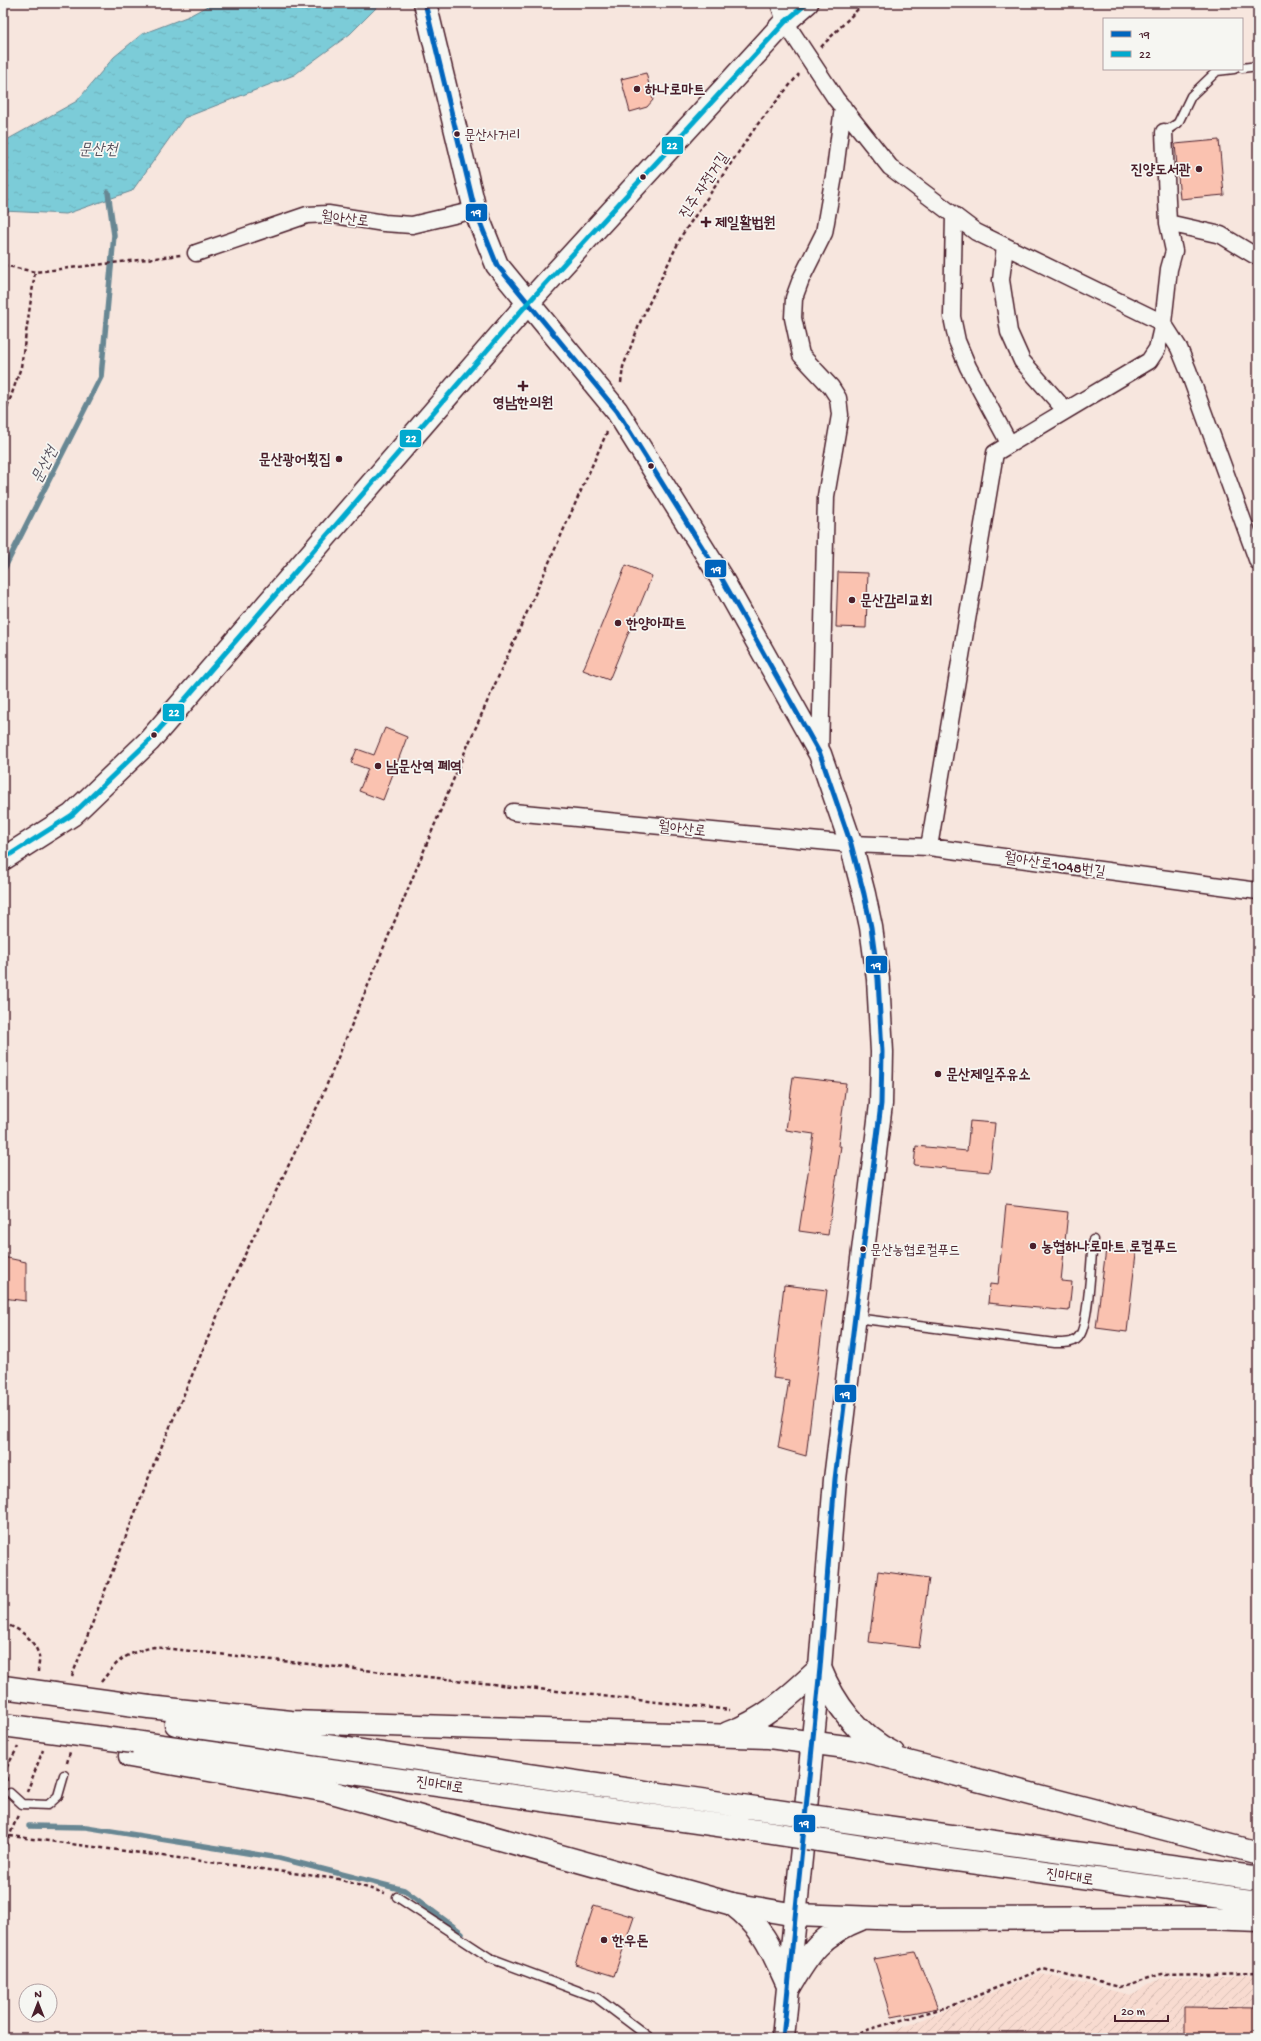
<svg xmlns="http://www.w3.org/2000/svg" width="1261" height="2041" font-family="'Gochi Hand','Poor Story',sans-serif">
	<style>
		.industrial { fill: url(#industrial-furrows) }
		.water { fill: url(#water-ripples); stroke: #688793 }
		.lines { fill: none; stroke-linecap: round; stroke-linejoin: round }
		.stream { stroke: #688793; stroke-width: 5.5 }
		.building { fill: #fac2b0; stroke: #4a1f2b }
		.service-casing { stroke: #4a1f2b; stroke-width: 11 }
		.minor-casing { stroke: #4a1f2b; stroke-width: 19 }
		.secondary-casing { stroke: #4a1f2b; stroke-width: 25 }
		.trunk-casing { stroke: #4a1f2b; stroke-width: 25 }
		.path { stroke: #4a1f2b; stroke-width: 2.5; stroke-dasharray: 4 3; stroke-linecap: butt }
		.service { stroke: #f6f6f2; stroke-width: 8 }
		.minor { stroke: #f6f6f2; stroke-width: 16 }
		.secondary { stroke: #f6f6f2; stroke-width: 22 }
		.trunk { stroke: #f6f6f2; stroke-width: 22 }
		.trunk-bridge-casing { stroke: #4a1f2b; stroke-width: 25; stroke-linecap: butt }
		.trunk-bridge { stroke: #f6f6f2; stroke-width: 22 }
		.bus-1-casing { stroke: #f6f6f2; stroke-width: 8 }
		.bus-2-casing { stroke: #f6f6f2; stroke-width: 8 }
		.bus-1 { stroke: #0065bd; stroke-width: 5 }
		.bus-2 { stroke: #00a9ce; stroke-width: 5 }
		.poi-dot { fill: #4a1f2b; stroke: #f6f6f2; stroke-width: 1.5 }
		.labels { text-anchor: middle; stroke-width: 3.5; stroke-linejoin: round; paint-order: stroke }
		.bus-label { font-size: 14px; fill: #4a1f2b; stroke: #f6f6f2; text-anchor: start }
		.poi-label { font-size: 15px; font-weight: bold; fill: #4a1f2b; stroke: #f6f6f2; text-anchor: start }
		.street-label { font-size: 15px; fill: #4a1f2b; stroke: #f6f6f2 }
		.water-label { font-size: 16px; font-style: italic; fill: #59535f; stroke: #f6f6f2 }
		.line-badge { stroke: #f6f6f2; stroke-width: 1.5 }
		.badge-label { font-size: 11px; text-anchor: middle; font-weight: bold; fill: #fff }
	</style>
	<defs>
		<pattern id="industrial-furrows" width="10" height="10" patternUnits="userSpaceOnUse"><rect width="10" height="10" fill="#f8dbd0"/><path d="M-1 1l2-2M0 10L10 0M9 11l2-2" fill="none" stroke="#d6bcb3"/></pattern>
		<pattern id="water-ripples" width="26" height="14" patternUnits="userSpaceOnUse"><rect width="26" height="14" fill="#7cccd8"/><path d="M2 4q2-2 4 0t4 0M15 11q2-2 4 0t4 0" fill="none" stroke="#6dafba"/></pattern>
	</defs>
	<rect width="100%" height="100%" fill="#f7e6de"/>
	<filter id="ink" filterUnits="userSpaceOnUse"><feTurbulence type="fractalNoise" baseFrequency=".025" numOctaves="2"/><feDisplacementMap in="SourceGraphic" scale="8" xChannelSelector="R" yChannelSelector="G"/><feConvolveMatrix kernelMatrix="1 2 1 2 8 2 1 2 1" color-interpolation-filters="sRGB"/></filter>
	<g filter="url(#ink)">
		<path class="industrial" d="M1041,1974L1132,1995L1163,1978L1258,1975V2038H874Z"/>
		<path class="water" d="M213,3H381L350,34L294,75L184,118L132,191L66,214L3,211V142L77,101L114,57L142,34L189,16Z"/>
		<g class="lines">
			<path class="stream" d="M3,571L101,377L114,235L108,192
				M29,1826L86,1827L279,1858L404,1890L462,1933"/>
		</g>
		<path class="building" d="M646,73L653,100L647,107L630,112L621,79Z
			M1219,140L1224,195L1180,199L1175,144Z
			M626,565L652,576L609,680L583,670Z
			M838,572L868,573L866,628L836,627Z
			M385,728L407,737L383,800L359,791L368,769L351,763L357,749L374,755Z
			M793,1077L846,1083L838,1146H841L828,1235L799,1231L814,1134L786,1130Z
			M970,1121L995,1123L990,1172L914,1165L916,1146L967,1151Z
			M1006,1205L1068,1212L1061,1281L1072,1282L1069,1311L988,1303L990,1284L998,1285Z
			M1106,1249L1136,1253L1127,1332L1096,1328Z
			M3,1257L26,1262V1301L3,1298Z
			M784,1285L827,1290L806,1456L778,1448L789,1380L773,1378Z
			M878,1571L929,1578L919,1648L869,1642Z
			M594,1905L634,1917L614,1976L575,1964Z
			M915,1952L938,2008L892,2017L874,1959Z
			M1185,2008L1258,2009V2038H1185Z"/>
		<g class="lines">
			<defs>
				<path id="service" d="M1242,68L1258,66
					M1164,132L1178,123L1191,96L1217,71L1234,69
					M855,1318L1055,1343C1064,1343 1075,1344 1080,1335C1089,1322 1091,1259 1093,1240
					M10,1793L22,1804L48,1805L58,1796L64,1775
					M397,1897L490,1958L597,1998L650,2038"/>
				<path id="minor" d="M779,3L785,22L836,99L890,167L976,232L1163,323L1179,348L1188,370L1258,562
					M1164,132L1168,223L1221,235L1254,255L1258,251
					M954,215L952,317L957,341L968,367L1009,443
					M1005,246L1001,280L1009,332L1022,361L1065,410
					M196,253L307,215L328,214L384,223L412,225L475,210
					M820,754L826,496L840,415L838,398L831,387L801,355L793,318L794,298L801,279L824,233L835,170L843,107
					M513,812L851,844L929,847L1258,891
					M929,847L995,453L1149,361L1157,349L1163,323L1169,269L1174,251L1168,223"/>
				<path id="secondary" d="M425,3L475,210L497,265L617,411L722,579L820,754L851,844L864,894L871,927L878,979L882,1052L881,1104L835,1479L820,1668L783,2038
					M3,859L72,815L149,741L528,303L785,22L807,3
					M732,1904C765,1929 772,1951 789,1988"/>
				<path id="trunk" d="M149,1707L291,1722L769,1737L854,1748L1258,1853
					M176,1724L749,1807
					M728,1733C765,1720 792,1694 820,1668C834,1703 858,1736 893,1753
					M134,1742L746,1829
					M130,1756L328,1791L732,1904L796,1915L903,1919L1211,1918L1258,1920
					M886,1827L1258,1878
					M883,1850L1258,1901
					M789,1988C809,1953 822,1934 861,1919"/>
			</defs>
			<use href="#service" class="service-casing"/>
			<use href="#minor" class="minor-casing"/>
			<use href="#secondary" class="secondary-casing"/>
			<use href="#trunk" class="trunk-casing"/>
			<path class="path" d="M821,47L864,3
				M3,265L35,272L181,255
				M621,383L623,367L641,320L682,235L757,125L799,74
				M3,420L21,367L35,272
				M3,1624C19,1627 35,1640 39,1656C40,1660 38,1667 38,1672
				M72,1676L152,1469L234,1277L320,1101L464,754L607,432
				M101,1682C120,1658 124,1654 154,1647L730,1710
				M67,1763L70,1752
				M7,1781L5,1770L18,1747
				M27,1792L43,1750
				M3,1835L338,1879L385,1893
				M3,1852L18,1815
				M839,2038L954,2005L1043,1969L1120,1987L1162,1974L1258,1972"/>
			<use href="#service" class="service"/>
			<use href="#minor" class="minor"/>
			<use href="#secondary" class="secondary"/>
			<use href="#trunk" class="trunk"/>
			<defs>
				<path id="trunk-bridge" d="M3,1687L149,1707
					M3,1725L134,1742
					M749,1807L886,1827
					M746,1829L883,1850"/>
			</defs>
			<use href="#trunk-bridge" class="trunk-bridge-casing"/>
			<use href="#trunk-bridge" class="trunk-bridge"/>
			<defs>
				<path id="bus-1" d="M425,3L475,210L497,265L617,411L722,579L820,754L851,844L864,894L871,927L878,979L882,1052L881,1104L835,1479L820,1668L783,2038"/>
				<path id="bus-2" d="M3,859L72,815L149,741L528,303L785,22L807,3"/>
			</defs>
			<use href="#bus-1" class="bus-1-casing"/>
			<use href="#bus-2" class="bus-2-casing"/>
			<use href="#bus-1" class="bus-1"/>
			<use href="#bus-2" class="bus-2"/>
		</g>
	</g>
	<g class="poi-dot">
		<circle cx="637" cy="89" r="4"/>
		<circle cx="457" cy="134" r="3.5"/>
		<circle cx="1199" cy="169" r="4"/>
		<circle cx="643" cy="177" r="3.5"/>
		<path d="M704 216h4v4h4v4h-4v4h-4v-4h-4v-4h4z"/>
		<path d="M521 380h4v4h4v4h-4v4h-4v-4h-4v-4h4z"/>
		<circle cx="339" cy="459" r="4"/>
		<circle cx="651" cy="466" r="3.5"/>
		<circle cx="852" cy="600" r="4"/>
		<circle cx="618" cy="623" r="4"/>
		<circle cx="154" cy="735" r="3.5"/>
		<circle cx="378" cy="766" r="4"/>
		<circle cx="938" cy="1074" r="4"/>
		<circle cx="1033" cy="1246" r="4"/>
		<circle cx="863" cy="1249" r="3.5"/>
		<circle cx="604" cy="1940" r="4"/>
	</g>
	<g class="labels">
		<g class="bus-label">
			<text x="464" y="139">문산사거리</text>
			<text x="870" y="1254">문산농협로컬푸드</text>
		</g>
		<g class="poi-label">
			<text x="645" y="94">하나로마트</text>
			<text x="1191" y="174" text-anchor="end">진양도서관</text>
			<text x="715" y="227">제일활법원</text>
			<text x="523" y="407" text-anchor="middle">영남한의원</text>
			<text x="331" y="464" text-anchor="end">문산광어횟집</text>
			<text x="860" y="605">문산감리교회</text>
			<text x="626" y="628">한양아파트</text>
			<text x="386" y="771">남문산역 폐역</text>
			<text x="946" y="1079">문산제일주유소</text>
			<text x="1041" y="1251">농협하나로마트 로컬푸드</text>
			<text x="612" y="1945">한우돈</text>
		</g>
		<g class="street-label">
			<text transform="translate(703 185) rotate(-56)" y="5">진주 자전거길</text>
			<text transform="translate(345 218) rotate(6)" y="5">월아산로</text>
			<text transform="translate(682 828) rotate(6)" y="5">월아산로</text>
			<text transform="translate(1055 864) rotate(8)" y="5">월아산로1048번길</text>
			<text transform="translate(440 1784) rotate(8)" y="5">진마대로</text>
			<text transform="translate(1070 1876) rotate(8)" y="5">진마대로</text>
		</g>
		<g class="water-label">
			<text x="98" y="154">문산천</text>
			<text transform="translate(43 464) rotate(-63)" y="6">문산천</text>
		</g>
	</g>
	<g class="line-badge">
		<rect x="661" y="136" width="23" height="19" rx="4" fill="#00a9ce"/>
		<rect x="465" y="203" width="23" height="19" rx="4" fill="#0065bd"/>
		<rect x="399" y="429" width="23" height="19" rx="4" fill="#00a9ce"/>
		<rect x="704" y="559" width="23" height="19" rx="4" fill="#0065bd"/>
		<rect x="162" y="703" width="23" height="19" rx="4" fill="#00a9ce"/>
		<rect x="865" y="955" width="23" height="19" rx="4" fill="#0065bd"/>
		<rect x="834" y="1384" width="23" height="19" rx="4" fill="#0065bd"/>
		<rect x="793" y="1814" width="23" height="19" rx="4" fill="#0065bd"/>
	</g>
	<g class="badge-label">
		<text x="672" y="149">22</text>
		<text x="476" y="216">19</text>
		<text x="411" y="442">22</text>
		<text x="716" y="573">19</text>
		<text x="174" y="716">22</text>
		<text x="876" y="969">19</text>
		<text x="845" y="1398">19</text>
		<text x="804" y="1827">19</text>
	</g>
	<rect width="1261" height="2041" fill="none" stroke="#f6f6f2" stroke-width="16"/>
	<rect x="8" y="8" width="1245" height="2025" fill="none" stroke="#4a1f2b" stroke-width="1.5" filter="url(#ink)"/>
	<rect x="1103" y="18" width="140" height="52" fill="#f6f6f2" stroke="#b1a0a2"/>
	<rect x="1111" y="31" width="20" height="6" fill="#0065bd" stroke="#b1a0a2"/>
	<text x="1139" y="38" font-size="12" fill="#4a1f2b">19</text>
	<rect x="1111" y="51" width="20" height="6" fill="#00a9ce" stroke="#b1a0a2"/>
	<text x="1139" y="58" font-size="12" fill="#4a1f2b">22</text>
	<g transform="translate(38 2003)"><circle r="19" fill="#f6f6f2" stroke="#b1a0a2"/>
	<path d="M0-3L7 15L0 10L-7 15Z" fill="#4a1f2b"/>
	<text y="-6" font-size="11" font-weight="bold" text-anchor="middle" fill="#4a1f2b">N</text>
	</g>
	<path d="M1115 2015v6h53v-6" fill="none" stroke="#4a1f2b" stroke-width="2"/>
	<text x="1121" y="2015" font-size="12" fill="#4a1f2b" stroke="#f6f6f2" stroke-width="3" paint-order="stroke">20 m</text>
</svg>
